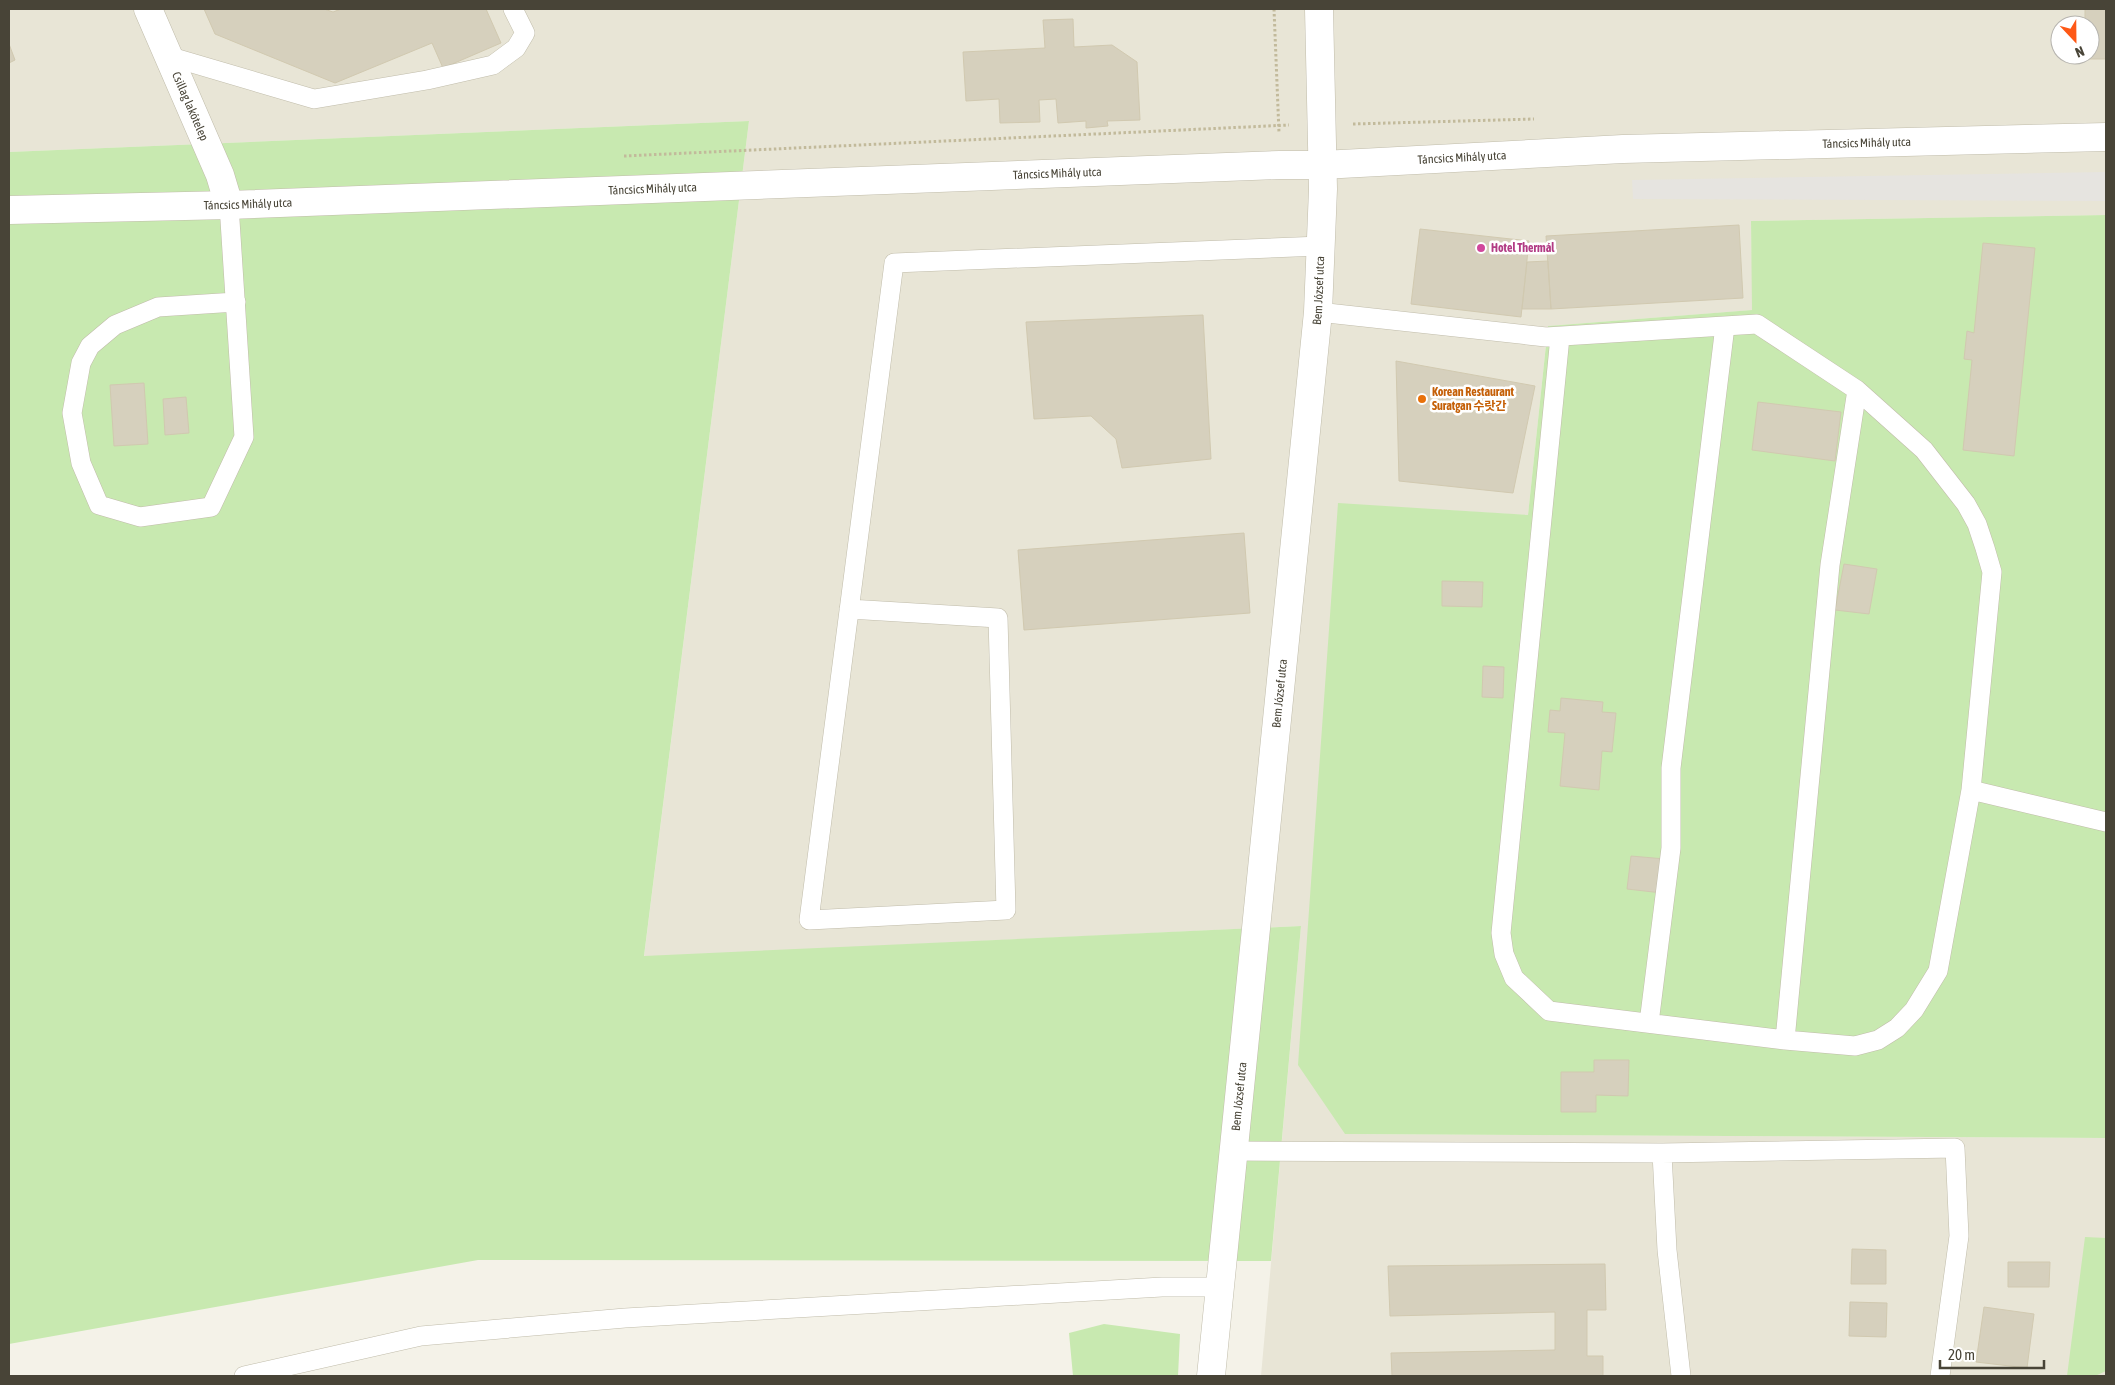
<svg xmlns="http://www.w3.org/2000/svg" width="2115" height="1385" font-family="'Asap Condensed','Noto Sans KR',sans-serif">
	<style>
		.residential { fill: #e8e5d6; fill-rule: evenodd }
		.green { fill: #c8e9b0 }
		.parking { fill: #e6e4e0 }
		.building { fill: #d6d0bd; stroke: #d1c9b0 }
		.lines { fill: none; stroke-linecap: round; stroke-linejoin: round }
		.lane-casing { stroke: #c0bcaa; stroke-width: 20 }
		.street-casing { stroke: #c0bcaa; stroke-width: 29 }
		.path { stroke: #c2ba9b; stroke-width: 3; stroke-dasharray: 2.5 2.5; stroke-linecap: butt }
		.lane { stroke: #fff; stroke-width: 19 }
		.street { stroke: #fff; stroke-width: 28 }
		.hotel-dot { fill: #d1479c; stroke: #fff; stroke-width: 2 }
		.food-dot { fill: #e8710a; stroke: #fff; stroke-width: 2 }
		.labels { text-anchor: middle; stroke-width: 5; stroke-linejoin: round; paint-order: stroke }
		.street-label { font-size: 12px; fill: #484437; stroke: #fff }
		.hotel-label { font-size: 12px; font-weight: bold; fill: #b23c85; stroke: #fff; text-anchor: start }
		.food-label { font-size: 12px; font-weight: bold; fill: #c56008; stroke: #fff; text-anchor: start }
	</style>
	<rect width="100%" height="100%" fill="#f4f2e8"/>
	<path class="residential" d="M9,9H2106V215L1751,221L1753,310L1548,326L1528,515L1338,504L1345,1134L2106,1138V1376H1261L1301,926L644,957L749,121L9,152ZM2060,25H2090V55H2060Z"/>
	<path class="green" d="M749,121L644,956L1301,926L1271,1261L478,1260L9,1344V152Z
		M2106,215V1138L1345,1134L1298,1065L1338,503L1528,515L1548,326L1752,310L1751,221Z
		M2085,1237L2106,1238V1371L2095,1376H2067Z
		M1104,1324L1180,1334L1178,1376H1073L1069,1333Z"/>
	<path class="parking" d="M2106,172V201L1633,199L1632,180Z"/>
	<path class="building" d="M204,9H324L333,12L341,9H486L501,43L443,68L432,43L335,83L215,34Z
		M2085,9H2106V59H2087V55H2090V25H2085Z
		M1073,19L1074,47L1112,45L1137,62L1140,120L1107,121L1108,126L1086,128V121L1058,123L1056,99L1039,100L1040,122L1000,123L999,99L966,101L963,52L1045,48L1043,20Z
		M9,44L15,60L9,63Z
		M1739,225L1743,298L1551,309L1546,236Z
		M1420,229L1529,241L1521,317L1411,304Z
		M1983,243L2035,248L2014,456L1963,450L1972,360L1964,359L1967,331L1974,333Z
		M1548,261L1551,309H1522L1527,262Z
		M1203,315L1211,459L1122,468L1116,439L1091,416L1034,419L1026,322Z
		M1396,361L1535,386L1513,493L1399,481Z
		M144,383L148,444L114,446L110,385Z
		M186,397L189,433L165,435L163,399Z
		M1758,402L1841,412L1835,461L1752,450Z
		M1244,533L1250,613L1024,630L1018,550Z
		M1844,564L1877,569L1869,614L1835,610Z
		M1442,581L1483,582L1482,607L1442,606Z
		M1483,666L1504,667L1503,698L1482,697Z
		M1561,698L1603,702L1602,712L1616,713L1612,752L1602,751L1599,790L1560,786L1565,733L1548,732L1550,710L1560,711Z
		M1631,856L1665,859L1662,893L1627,889Z
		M1594,1060H1629L1628,1096L1596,1095V1112H1561V1072H1594Z
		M1852,1249L1886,1250V1284H1851Z
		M2008,1262H2050L2049,1287H2008Z
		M1605,1264L1606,1310H1587V1356H1603V1376H1392L1391,1353L1555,1350V1312L1390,1316L1388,1266Z
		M1850,1302L1887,1303L1886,1337L1849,1336Z
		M1984,1307L2034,1314L2027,1368L1976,1362Z"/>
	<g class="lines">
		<defs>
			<path id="lane" d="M168,56L314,99L427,80L493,65L516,48L525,33L513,9
				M229,205L244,437L211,507L140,517L99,505L81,463L72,413L81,363L90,346L115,325L158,307L236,302
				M1318,312L1546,337L1757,324L1857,390L1924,450L1966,504L1977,524L1985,548L1992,572L1971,790L1938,971L1914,1010L1897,1028L1878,1040L1855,1046L1785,1040L1549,1011L1514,978L1504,954L1501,933L1560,337
				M849,609L998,618L1006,910L809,920L894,263L1321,246
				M1971,790L2106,822
				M1649,1023L1671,848V768L1725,326
				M1785,1040L1830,565L1857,390
				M1233,1151L1662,1153L1955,1148L1959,1236L1940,1376
				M1662,1153L1667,1250L1681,1376
				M244,1376L421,1336L625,1318L1162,1287H1219"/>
			<g id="street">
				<path id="s1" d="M148,9L220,175L229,205"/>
				<path id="s2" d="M9,210L229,205L1280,165H1322L1623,149L2106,137"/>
				<path id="s3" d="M1211,1376L1318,312L1323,189L1319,9"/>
			</g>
		</defs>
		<use href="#lane" class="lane-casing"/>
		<use href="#street" class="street-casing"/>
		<path class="path" d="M1274,9L1279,133
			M1353,124L1534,119
			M624,156L1289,125"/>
		<use href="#lane" class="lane"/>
		<use href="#street" class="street"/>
	</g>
	<circle class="hotel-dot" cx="1481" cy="248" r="5"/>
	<circle class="food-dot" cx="1422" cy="399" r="5"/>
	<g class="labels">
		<g class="street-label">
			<text dy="4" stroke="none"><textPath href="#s1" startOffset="106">Csillag lakótelep</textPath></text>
			<text dy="4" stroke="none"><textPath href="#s2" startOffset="1859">Táncsics Mihály utca</textPath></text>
			<text dy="4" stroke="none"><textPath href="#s2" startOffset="1454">Táncsics Mihály utca</textPath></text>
			<text dy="4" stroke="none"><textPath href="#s2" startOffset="1049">Táncsics Mihály utca</textPath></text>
			<text dy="4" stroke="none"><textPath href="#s2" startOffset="644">Táncsics Mihály utca</textPath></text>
			<text dy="4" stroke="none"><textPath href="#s2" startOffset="239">Táncsics Mihály utca</textPath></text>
			<text dy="4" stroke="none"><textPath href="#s3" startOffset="1091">Bem József utca</textPath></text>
			<text dy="4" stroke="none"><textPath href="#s3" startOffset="686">Bem József utca</textPath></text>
			<text dy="4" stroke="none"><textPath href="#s3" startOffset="281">Bem József utca</textPath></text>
		</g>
		<g class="hotel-label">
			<text x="1491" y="252">Hotel Thermál</text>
		</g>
		<g class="food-label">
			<text x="1432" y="396">Korean Restaurant<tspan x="1432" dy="14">Suratgan 수랏간</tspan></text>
		</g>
	</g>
	<rect width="2115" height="1385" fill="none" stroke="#484437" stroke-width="20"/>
	<g transform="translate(2075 40) rotate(158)"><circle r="24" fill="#ffffff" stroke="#b6b4af"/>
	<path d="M0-4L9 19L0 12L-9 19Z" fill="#fe5816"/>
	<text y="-8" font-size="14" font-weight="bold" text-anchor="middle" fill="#484437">N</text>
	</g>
	<path d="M1940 1360v8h104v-8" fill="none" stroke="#484437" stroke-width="2.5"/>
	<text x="1948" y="1360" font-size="15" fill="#484437" stroke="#ffffff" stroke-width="4" paint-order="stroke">20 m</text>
</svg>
